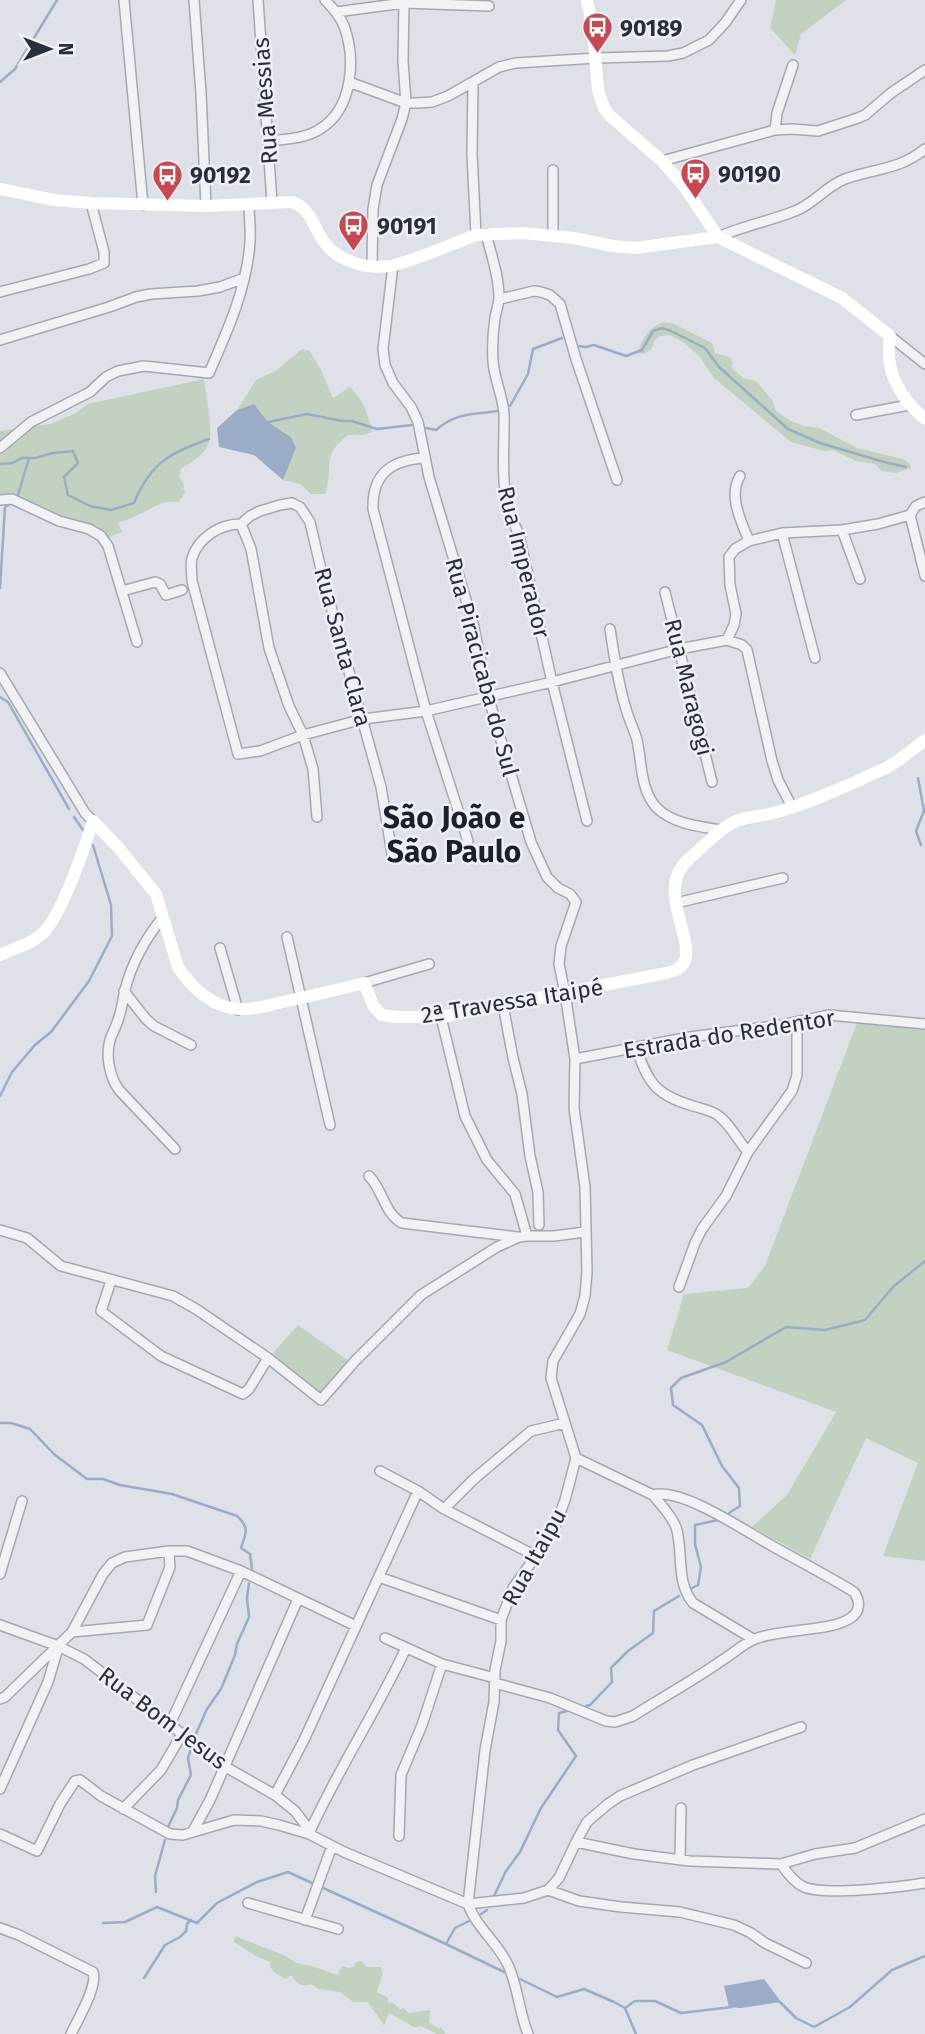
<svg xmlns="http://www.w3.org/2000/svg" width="925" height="2034" font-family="'Fira Sans',sans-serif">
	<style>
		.green { fill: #c3d1c0 }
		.water { fill: #9aacc6 }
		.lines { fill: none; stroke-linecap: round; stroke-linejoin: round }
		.stream { stroke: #9aacc6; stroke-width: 2.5 }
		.street-casing { stroke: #a4a8b1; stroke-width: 12 }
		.street { stroke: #f1f2f6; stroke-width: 9 }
		.secondary { stroke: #fff; stroke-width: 12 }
		.labels { text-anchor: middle; stroke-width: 5; stroke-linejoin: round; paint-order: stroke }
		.poi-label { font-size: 23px; font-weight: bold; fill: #282e3e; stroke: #eef0f5; text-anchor: start }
		.street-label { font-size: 23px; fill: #282e3e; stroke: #eef0f5 }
		.district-label { font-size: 30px; font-weight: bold; fill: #1a202e; stroke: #eef0f5 }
	</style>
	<rect width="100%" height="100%" fill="#dee1e7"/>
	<path class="green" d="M776,0H846L801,34L795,55L770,28Z
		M663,322L674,324L712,343L715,353L730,357L733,363L731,367L743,378L756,381L772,400L776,411L791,421L804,426L819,428L857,448L903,459L909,463L911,468L896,473L888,472L882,471L875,464L856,461L833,450L824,451L791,442L714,378L700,357L683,342L670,335L660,336L654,341L651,350L643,354L638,353C642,338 648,328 663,322Z
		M302,349L310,351L321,370L333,398L350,387C364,401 368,413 372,432L363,435H348C319,457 335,468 325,494H311L300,484L283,480L296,448L291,437L268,422L254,404L237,410L256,380L277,370Z
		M204,379C206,396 213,426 209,442C206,454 191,462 181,469L179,478L183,483L185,492L179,502C159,500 156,507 140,514C133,518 125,520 118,523L122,532L107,538L0,496V431L50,424L74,414L88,404Z
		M857,1023L925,1030V1561L883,1556L918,1463L866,1438L810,1559L752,1527L787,1495L836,1412L667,1350L684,1294L748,1288L765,1266Z
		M298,1325L350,1362L321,1398L273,1353Z
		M235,1936L286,1956L296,1963L312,1966L337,1975L342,1966L349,1968L354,1967L356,1962L361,1961L367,1967H381L383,1974L377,1992L388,1998V2002L393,2003L400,2009L404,2008L409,2013L430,2010L429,2022L439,2029L441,2027L445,2034H437L421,2026L414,2027L389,2013L384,2026C380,2017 373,2011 368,2002H353L340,1992L318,1989L312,1984C301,1988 297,1983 291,1975L286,1979C278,1974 270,1973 270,1962L256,1956L234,1942Z"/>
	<path class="water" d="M254,404L268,422L291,437L296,448L283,480L254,455L219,447L217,428L237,410Z
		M764,1979L781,2002L741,2008L729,2007L724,1986Z"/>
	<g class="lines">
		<path class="stream" d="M0,82L15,69L57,0
			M578,346L586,347L594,345L626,356L642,350L653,331L662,328L671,331L705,348L719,367L788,429L820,443L884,462L906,467
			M510,406L528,374L533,349L562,338
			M268,422L307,414L342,421H352L377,429L412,425
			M426,428L436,430C457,412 472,415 497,411
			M0,464L12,463L22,458H35L53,453L73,451L78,463L64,477L68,495L90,506L111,510L134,503C151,462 170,453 209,439
			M18,495L29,458
			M0,588L5,507L10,504
			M0,697L8,702L69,809
			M918,778L924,811L916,831L921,845
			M74,817L83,830
			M0,1096L12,1072L35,1045L51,1032L89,981L112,936L111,905L93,845
			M0,1423H11L30,1429L55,1455L87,1479H103L120,1485L172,1494L237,1516C250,1528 246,1533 241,1548L250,1554L252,1569
			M729,1513L740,1506L739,1488L722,1466L702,1425L673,1405L671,1388L681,1378L726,1362L786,1327L825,1330L865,1320L894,1286L925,1261
			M692,1588L698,1585L701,1567L695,1544V1525L718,1520
			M586,1706L590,1705L612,1682L611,1668L628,1651L653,1633L654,1611L679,1596
			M195,1736L207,1709L221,1689L235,1655L237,1644L249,1617L247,1598L249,1583
			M168,1827L177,1808L178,1800L191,1775L188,1758L191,1749
			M156,1892L155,1876L165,1840
			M494,1896L506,1871L520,1852L541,1808L576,1756L558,1730L559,1713L567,1711
			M481,1914L487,1910
			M469,1921L455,1928L446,1944L504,1972
			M103,1923L125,1922L157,1907L197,1923L217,1903L257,1882L288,1872L446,1944
			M144,1978L165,1945L180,1937L186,1931L187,1924L191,1920
			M520,1979L557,1997L584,1989L614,2002L625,2008L636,2034
			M780,2002L796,2018L814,2027L850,2007L892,1970L925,1956
			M625,2008L635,2001H655L681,2013L732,2007"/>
		<defs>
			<path id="street" d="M124,0L143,205
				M194,0L201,93L206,206
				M258,0L272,202
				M336,12L404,3L489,6
				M349,82L406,103H417L432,102L448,96L499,67L516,63L597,58L668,56L683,53L709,40L725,23L741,0
				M473,83L472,154L476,235
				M775,130L777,113L793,65
				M268,141C286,139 305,139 320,129C353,109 356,59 344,26C340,16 333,8 325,0
				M662,161L775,130L792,129L818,131L858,118L865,115L891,93L925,70
				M486,234C491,254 499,276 499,297C499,304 496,311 495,318C493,332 492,347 493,361C494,379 503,396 504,414C505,462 497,489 519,535L552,682L587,821
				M553,236V170
				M718,237C743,226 770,221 795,211C814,204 826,186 845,179C875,168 897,171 925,149
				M372,265L373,209L377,185L402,119L406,103L403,61L404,0
				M393,265L383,349L385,365L393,383L411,407L418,422L429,477L473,623L488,696L531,842L547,877L558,888L570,894L576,902L561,946L559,964L565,993L575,1059L574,1108L585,1187L587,1272L585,1296L580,1314L553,1361L551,1378L576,1458L565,1500L556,1524L548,1539L513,1588L501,1620V1641L495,1670L494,1702L485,1750L468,1904C476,1927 498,1943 508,1965C518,1986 519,2012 528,2034
				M0,292L89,269L104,263V252L91,203
				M500,299L534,291L541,292L550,295L560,304L576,359L617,480
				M890,336L925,364
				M0,340L109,307L136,297L151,294L198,291L220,287L244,278
				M856,415L909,405
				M0,448L31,422L90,392L106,377L118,371L144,366L209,373C227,332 247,288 250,242C251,230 249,216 249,204
				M425,458C391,460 372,474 373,509L426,711L468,841
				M740,476C728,496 741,521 749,541
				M0,500L12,499L59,521L89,529L101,536L108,546L137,642
				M910,515L925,576
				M241,524L250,516L260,511L280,505L292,503L300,507L310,522L323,578L381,787L392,854
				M842,530L860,579
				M782,533L815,658
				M122,591L155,582L160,584L166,595L182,590
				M665,592L712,782
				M610,629C614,656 618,683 626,709C629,720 634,729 637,740C642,762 640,789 656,807C672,824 701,827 722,830
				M727,640L734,625L736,614L730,585L729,557L735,549L749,541L782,533L842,530L878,524L910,515L916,506L925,502
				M0,673L76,798L85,813L93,821
				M317,817L313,769L303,735L289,706L269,648L251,549L241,524C220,524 199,537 192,558C190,565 192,574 192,581L238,754L260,751L303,735L363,719L426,711L552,682L679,649L727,640L742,645L747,650L772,761L778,780L792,807
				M676,903L783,878
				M163,917C145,939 132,962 125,990C123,998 122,1008 119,1017C117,1024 114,1030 111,1037C105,1053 109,1076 119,1090L175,1149
				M287,937L330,1125
				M220,948L238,1010
				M364,983L429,964
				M124,991L146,1019L154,1026L191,1045
				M503,1005L513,1058L522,1094L530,1156L538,1192L539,1225
				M441,1017L465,1116L487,1160L515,1194L527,1236H554L585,1232
				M636,1048C648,1081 654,1094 690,1105C698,1108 708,1109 716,1114C729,1122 738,1141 748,1152
				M575,1059L690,1037L781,1025L829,1015L925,1024
				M369,1176C383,1190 384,1213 402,1223L517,1237
				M0,1230L27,1238L61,1266L173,1296L196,1309L268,1358L321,1400L355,1361L421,1295L497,1247L519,1237L527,1236
				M111,1281L101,1311L161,1356L243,1394L249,1389L268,1358
				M679,1287L695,1243L702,1229L726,1196L748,1152L792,1091L797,1075V1022
				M380,1471L418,1491L444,1509L534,1555
				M653,1495C661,1505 671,1515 676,1527C684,1552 675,1581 693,1603L753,1639
				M444,1509L474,1479L531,1431L565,1423
				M0,1574L22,1501
				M379,1577L501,1620
				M0,1625L58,1646L84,1659L224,1766L275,1795L295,1811L310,1831L309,1834
				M72,1632L147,1625L170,1567L169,1551
				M385,1638L442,1664L495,1678
				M495,1683L550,1698L606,1721L615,1722L633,1716C663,1697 694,1680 724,1659C734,1653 744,1643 755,1639C782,1628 828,1632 849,1619C860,1613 861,1602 854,1592C828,1576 801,1562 774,1547C748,1533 682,1487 653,1495L576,1458
				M0,1699L5,1697L72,1632L103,1574L112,1563L125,1557L169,1551H187L241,1571L356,1626
				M170,1724L241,1571
				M0,1789L48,1682L58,1648
				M275,1795L304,1740L418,1491
				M123,1809L161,1770L182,1734
				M193,1831L210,1800L298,1599
				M310,1831C339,1768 377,1710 406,1648
				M0,1834L37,1851L60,1804L75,1781L80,1780L101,1796L170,1834L183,1835L234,1820L261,1821L279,1825L309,1834L344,1852L468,1904L524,1898L548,1890L559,1878L576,1842L634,1854L690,1861L781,1864L815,1854L855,1848L925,1819
				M399,1836L401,1775L422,1725L442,1664
				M576,1842L587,1822L608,1804L620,1796L693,1765L801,1727
				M680,1860L681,1808
				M781,1864C787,1873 795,1883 804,1887C825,1896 901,1887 925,1883
				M548,1890L579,1901L621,1907L680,1912L734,1925L751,1933L765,1943L806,1963
				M248,1903L338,1929
				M305,1920L332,1846
				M0,1928L19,1935L93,1972C98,1986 78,2019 71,2034"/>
		</defs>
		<use href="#street" class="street-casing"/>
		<use href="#street" class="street"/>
		<path class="secondary" d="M587,0L593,30L598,90L604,108L609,115L662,161L683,185L718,237L842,298L890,336C884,370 899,397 925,419
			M0,189L54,200L91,203L206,206L292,202C312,209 313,228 325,243C339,262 371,271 394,265C422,258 449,245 476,235L523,233L574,238L613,246L635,248L718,237
			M0,955C15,948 32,944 44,932C63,912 84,849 93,821L118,847L156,894L178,967C191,987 214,1009 240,1009C254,1010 269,1005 283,1002C310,996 337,990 364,983L374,1007L382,1015L396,1017H441L661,974C666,973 672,972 676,970C709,952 648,892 690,858C703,847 720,828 736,821C749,816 764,816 777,812C806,804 835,791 862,779C871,774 882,771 891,765C903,758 914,748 925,740"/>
	</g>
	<defs>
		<symbol id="bus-pin" viewBox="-11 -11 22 30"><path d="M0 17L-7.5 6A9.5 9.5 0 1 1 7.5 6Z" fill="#c84751" stroke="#eef0f5"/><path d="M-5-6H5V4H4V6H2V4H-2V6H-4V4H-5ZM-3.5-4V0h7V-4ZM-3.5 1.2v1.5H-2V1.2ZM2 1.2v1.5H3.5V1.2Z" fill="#fff"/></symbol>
	</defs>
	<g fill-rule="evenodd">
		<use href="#bus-pin" x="580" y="10" width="35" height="47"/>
		<use href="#bus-pin" x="678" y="156" width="35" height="47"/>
		<use href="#bus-pin" x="150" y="158" width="35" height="47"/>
		<use href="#bus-pin" x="336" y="208" width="35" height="47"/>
	</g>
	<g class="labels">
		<g class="poi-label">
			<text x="620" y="36">90189</text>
			<text x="718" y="182">90190</text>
			<text x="190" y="183">90192</text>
			<text x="377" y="234">90191</text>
		</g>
		<g class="street-label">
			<text transform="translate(265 101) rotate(-94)" y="8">Rua Messias</text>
			<text transform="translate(524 562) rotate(76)" y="8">Rua Imperador</text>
			<text transform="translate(343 647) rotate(75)" y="8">Rua Santa Clara</text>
			<text transform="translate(482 667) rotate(75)" y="8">Rua Piracicaba do Sul</text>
			<text transform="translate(689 687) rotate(76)" y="8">Rua Maragogi</text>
			<text transform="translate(512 1001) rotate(-9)" y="8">2ª Travessa Itaipé</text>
			<text transform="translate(729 1034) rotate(-9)" y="8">Estrada do Redentor</text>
			<text transform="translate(534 1557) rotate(-61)" y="8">Rua Itaipu</text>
			<text transform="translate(163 1718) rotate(37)" y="8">Rua Bom Jesus</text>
		</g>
		<g class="district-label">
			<text x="454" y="828">São João e<tspan x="454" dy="34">São Paulo</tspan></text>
		</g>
	</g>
	<g transform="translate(49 49) rotate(90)" stroke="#eef0f5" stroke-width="5" paint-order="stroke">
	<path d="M0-5L12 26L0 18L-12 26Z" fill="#282e3e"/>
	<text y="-10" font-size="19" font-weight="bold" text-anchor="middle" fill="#282e3e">N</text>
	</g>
</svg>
